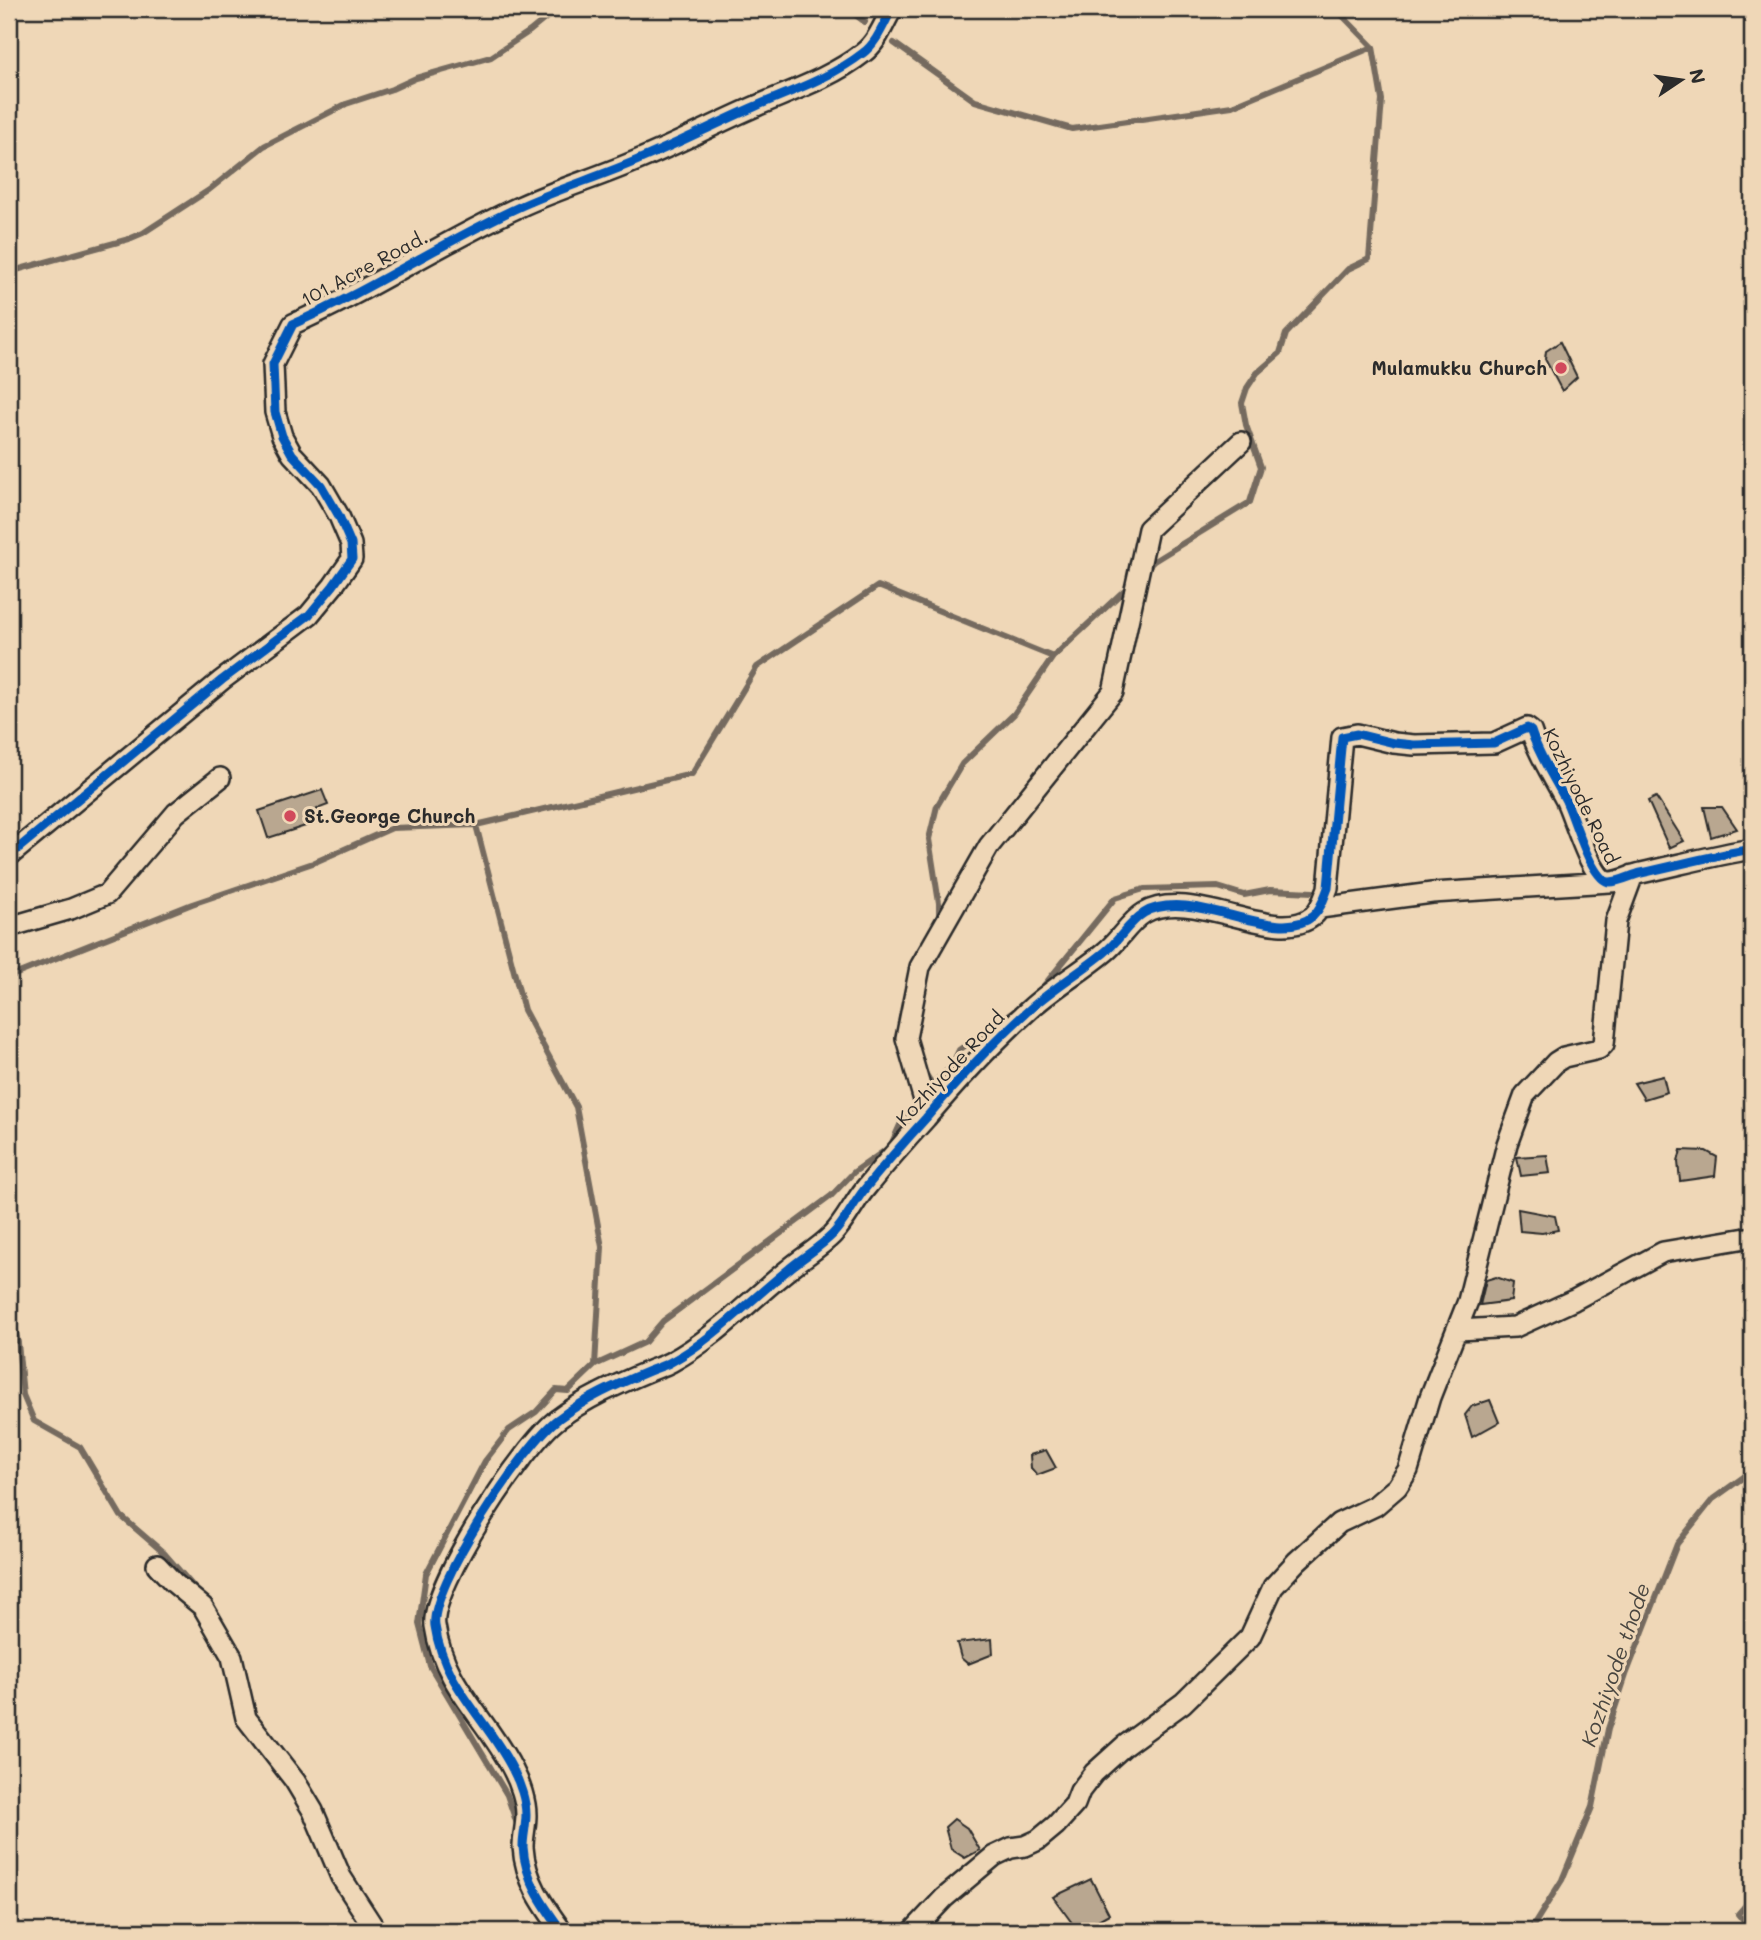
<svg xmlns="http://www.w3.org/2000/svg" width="1761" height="1940" font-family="Mali,sans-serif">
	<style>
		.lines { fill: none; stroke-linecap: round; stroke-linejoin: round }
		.stream { stroke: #746b5f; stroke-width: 6 }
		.building { fill: #b9a790; stroke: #2b2b2b; stroke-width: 2 }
		.street-casing { stroke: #2b2b2b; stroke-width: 24 }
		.street { stroke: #efd7b7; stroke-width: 19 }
		.cycleway-casing { stroke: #efd7b7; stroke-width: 13 }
		.cycleway { stroke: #0057b8; stroke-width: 9 }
		.poi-dot { fill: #d1495b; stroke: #efd7b7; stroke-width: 2.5 }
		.labels { text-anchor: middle; stroke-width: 6; stroke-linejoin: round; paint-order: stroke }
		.street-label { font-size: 19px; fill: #2b2b2b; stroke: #efd7b7 }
		.poi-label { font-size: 19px; font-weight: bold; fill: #2b2b2b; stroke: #efd7b7; text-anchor: end }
		.water-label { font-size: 21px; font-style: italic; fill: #494640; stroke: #efd7b7 }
	</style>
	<rect width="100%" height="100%" fill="#efd7b7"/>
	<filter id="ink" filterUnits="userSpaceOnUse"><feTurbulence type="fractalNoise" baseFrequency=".0143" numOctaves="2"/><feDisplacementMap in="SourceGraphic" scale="14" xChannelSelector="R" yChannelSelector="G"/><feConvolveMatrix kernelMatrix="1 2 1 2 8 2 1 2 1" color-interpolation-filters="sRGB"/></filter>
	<g filter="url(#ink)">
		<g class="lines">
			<path class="stream" d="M848,9L865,22
				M894,43L975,101L1072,129L1232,106L1373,47
				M9,272L129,239L143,233L209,190L264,146L346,104L392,89L416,78L491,57L530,31L557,9
				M1146,569L1154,561L1250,502L1261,467L1246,425L1242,403L1247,388L1257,373L1280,353L1286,334L1348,269L1369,259L1382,100L1373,47L1336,9
				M939,919V903L929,839L937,806L962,764L1014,714L1053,657L1131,584
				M9,977L192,904L313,863L392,828L476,825
				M1042,988L1115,898L1144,889L1218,887L1244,895L1270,890L1313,892
				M932,1084L951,1067L959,1050L1016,1010
				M9,1302L18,1343L23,1395L34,1421L80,1447L121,1516L164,1553L198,1592
				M595,1365L602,1247L576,1107L524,1010L476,825L692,774L757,667L878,586L1053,657
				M517,1824L507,1795L430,1666L419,1624L426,1574L485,1461L509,1430L536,1412L556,1390L568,1391L595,1365L645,1342L663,1321L831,1196L854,1172L890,1147L900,1125L932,1084L924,1071
				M1752,1898L1738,1914L1752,1931
				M1530,1931L1562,1880L1592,1807L1608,1729L1626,1675L1677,1544L1713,1499L1752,1471"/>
		</g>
		<path class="building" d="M1560,342L1577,377L1562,391L1545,359L1546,351Z
			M322,790L328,805L317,809L321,821L268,838L259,811Z
			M1656,797L1684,841L1669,848L1648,801Z
			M1704,807H1722L1737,829L1711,837Z
			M1663,1076L1667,1092L1644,1099L1634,1083Z
			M1681,1150L1706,1151L1717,1157L1715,1176L1680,1181L1678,1162Z
			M1547,1155L1550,1173L1521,1176L1517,1157Z
			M1518,1209L1555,1216L1558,1230L1542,1233L1520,1231Z
			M1496,1277L1513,1283L1511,1301L1480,1305L1486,1280Z
			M1490,1400L1499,1422L1472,1437L1465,1415L1472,1406Z
			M1046,1450L1056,1468L1037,1475L1031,1468L1030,1455Z
			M992,1639L993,1654L968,1664L961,1658L957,1643Z
			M954,1819L967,1828L980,1850L965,1858L951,1849L945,1827Z
			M1091,1879L1109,1914L1078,1931L1053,1897Z"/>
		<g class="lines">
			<defs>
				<path id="street" d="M9,856L222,680L309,615L333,586L352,559L351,544L339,516L321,485L292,454L282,436L275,412L273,364L293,324C371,290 442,242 519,207C558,189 599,177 638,160C677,144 715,124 754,107C791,91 831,78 863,53C877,43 884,23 892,9
					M1320,908L1432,893L1610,882
					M9,927L71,909L107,894L176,813L220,778
					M928,1114L906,1038L920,967L989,846L1113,692L1148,529L1241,442
					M1458,1330L1515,1327L1574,1300L1663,1252L1752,1237
					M157,1565L174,1583L203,1607L232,1657L246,1718L295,1781L313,1811L341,1877L376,1931
					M562,1931C543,1905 525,1880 523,1847C523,1836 526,1826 526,1815C526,1801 520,1783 513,1770C487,1718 444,1687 435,1626C429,1587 525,1443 558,1419C584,1399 618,1384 649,1371C656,1368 664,1366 671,1362C715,1338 750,1300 789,1269C803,1257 819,1248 832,1235C845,1222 853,1204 864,1190C884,1165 905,1141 926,1118C958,1080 993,1042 1030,1009C1053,988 1081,972 1105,952C1119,941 1129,922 1144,913C1191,885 1277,947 1313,916C1321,909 1324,898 1328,888L1342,737L1357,734L1394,743L1414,745L1494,743L1527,728L1531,731C1539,756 1553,776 1565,799C1573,813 1591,882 1610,882C1620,882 1632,875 1641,873C1678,865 1715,855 1752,849
					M913,1931L944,1898L994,1856L1011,1848L1025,1846L1038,1840L1056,1825L1075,1804L1080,1791L1094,1773L1124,1746L1183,1703L1250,1637L1273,1587L1297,1561L1339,1523L1375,1506L1397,1487L1408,1470L1430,1397L1468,1301L1507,1144L1525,1095L1556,1062L1564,1057L1599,1049L1604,1044L1616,921L1633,875"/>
			</defs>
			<use href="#street" class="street-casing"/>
			<use href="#street" class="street"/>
			<defs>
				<path id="cycleway" d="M9,856L222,680L309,615L333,586L352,559L351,544L339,516L321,485L292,454L282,436L275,412L273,364L293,324C371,290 442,242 519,207C558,189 599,177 638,160C677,144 715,124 754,107C791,91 831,78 863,53C877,43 884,23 892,9
					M562,1931C543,1905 525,1880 523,1847C523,1836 526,1826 526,1815C526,1801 520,1783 513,1770C487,1718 444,1687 435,1626C429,1587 525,1443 558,1419C584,1399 618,1384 649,1371C656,1368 664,1366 671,1362C715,1338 750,1300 789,1269C803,1257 819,1248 832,1235C845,1222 853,1204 864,1190C884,1165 905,1141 926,1118C958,1080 993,1042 1030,1009C1053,988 1081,972 1105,952C1119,941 1129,922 1144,913C1191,885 1277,947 1313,916C1321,909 1324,898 1328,888L1342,737L1357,734L1394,743L1414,745L1494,743L1527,728L1531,731C1539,756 1553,776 1565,799C1573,813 1591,882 1610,882C1620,882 1632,875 1641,873C1678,865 1715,855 1752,849"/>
			</defs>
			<use href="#cycleway" class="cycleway-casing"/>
			<use href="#cycleway" class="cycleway"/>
		</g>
	</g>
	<g class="poi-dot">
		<circle cx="1561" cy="368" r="7"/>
		<circle cx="290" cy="816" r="7"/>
	</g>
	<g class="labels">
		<g class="street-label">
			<text transform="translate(364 268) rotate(-28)" y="7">101 Acre Road.</text>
			<text transform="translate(1581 796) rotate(64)" y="7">Kozhiyode Road</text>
			<text transform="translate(950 1068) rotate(-47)" y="7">Kozhiyode Road</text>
		</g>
		<g class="poi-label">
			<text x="1547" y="375">Mulamukku Church</text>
			<text x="304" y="823" text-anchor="start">St.George Church</text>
		</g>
		<g class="water-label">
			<text transform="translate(1616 1665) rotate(-71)" y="7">Kozhiyode thode</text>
		</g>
	</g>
	<rect width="1761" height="1940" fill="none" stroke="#efd7b7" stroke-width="35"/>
	<rect x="18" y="18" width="1726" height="1905" fill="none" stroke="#2b2b2b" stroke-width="2.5" filter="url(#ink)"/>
	<g transform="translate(1681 80) rotate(77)" stroke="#efd7b7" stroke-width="5" paint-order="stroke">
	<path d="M0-5L12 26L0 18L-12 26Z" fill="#2b2b2b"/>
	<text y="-10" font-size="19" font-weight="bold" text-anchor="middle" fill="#2b2b2b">N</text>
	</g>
</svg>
